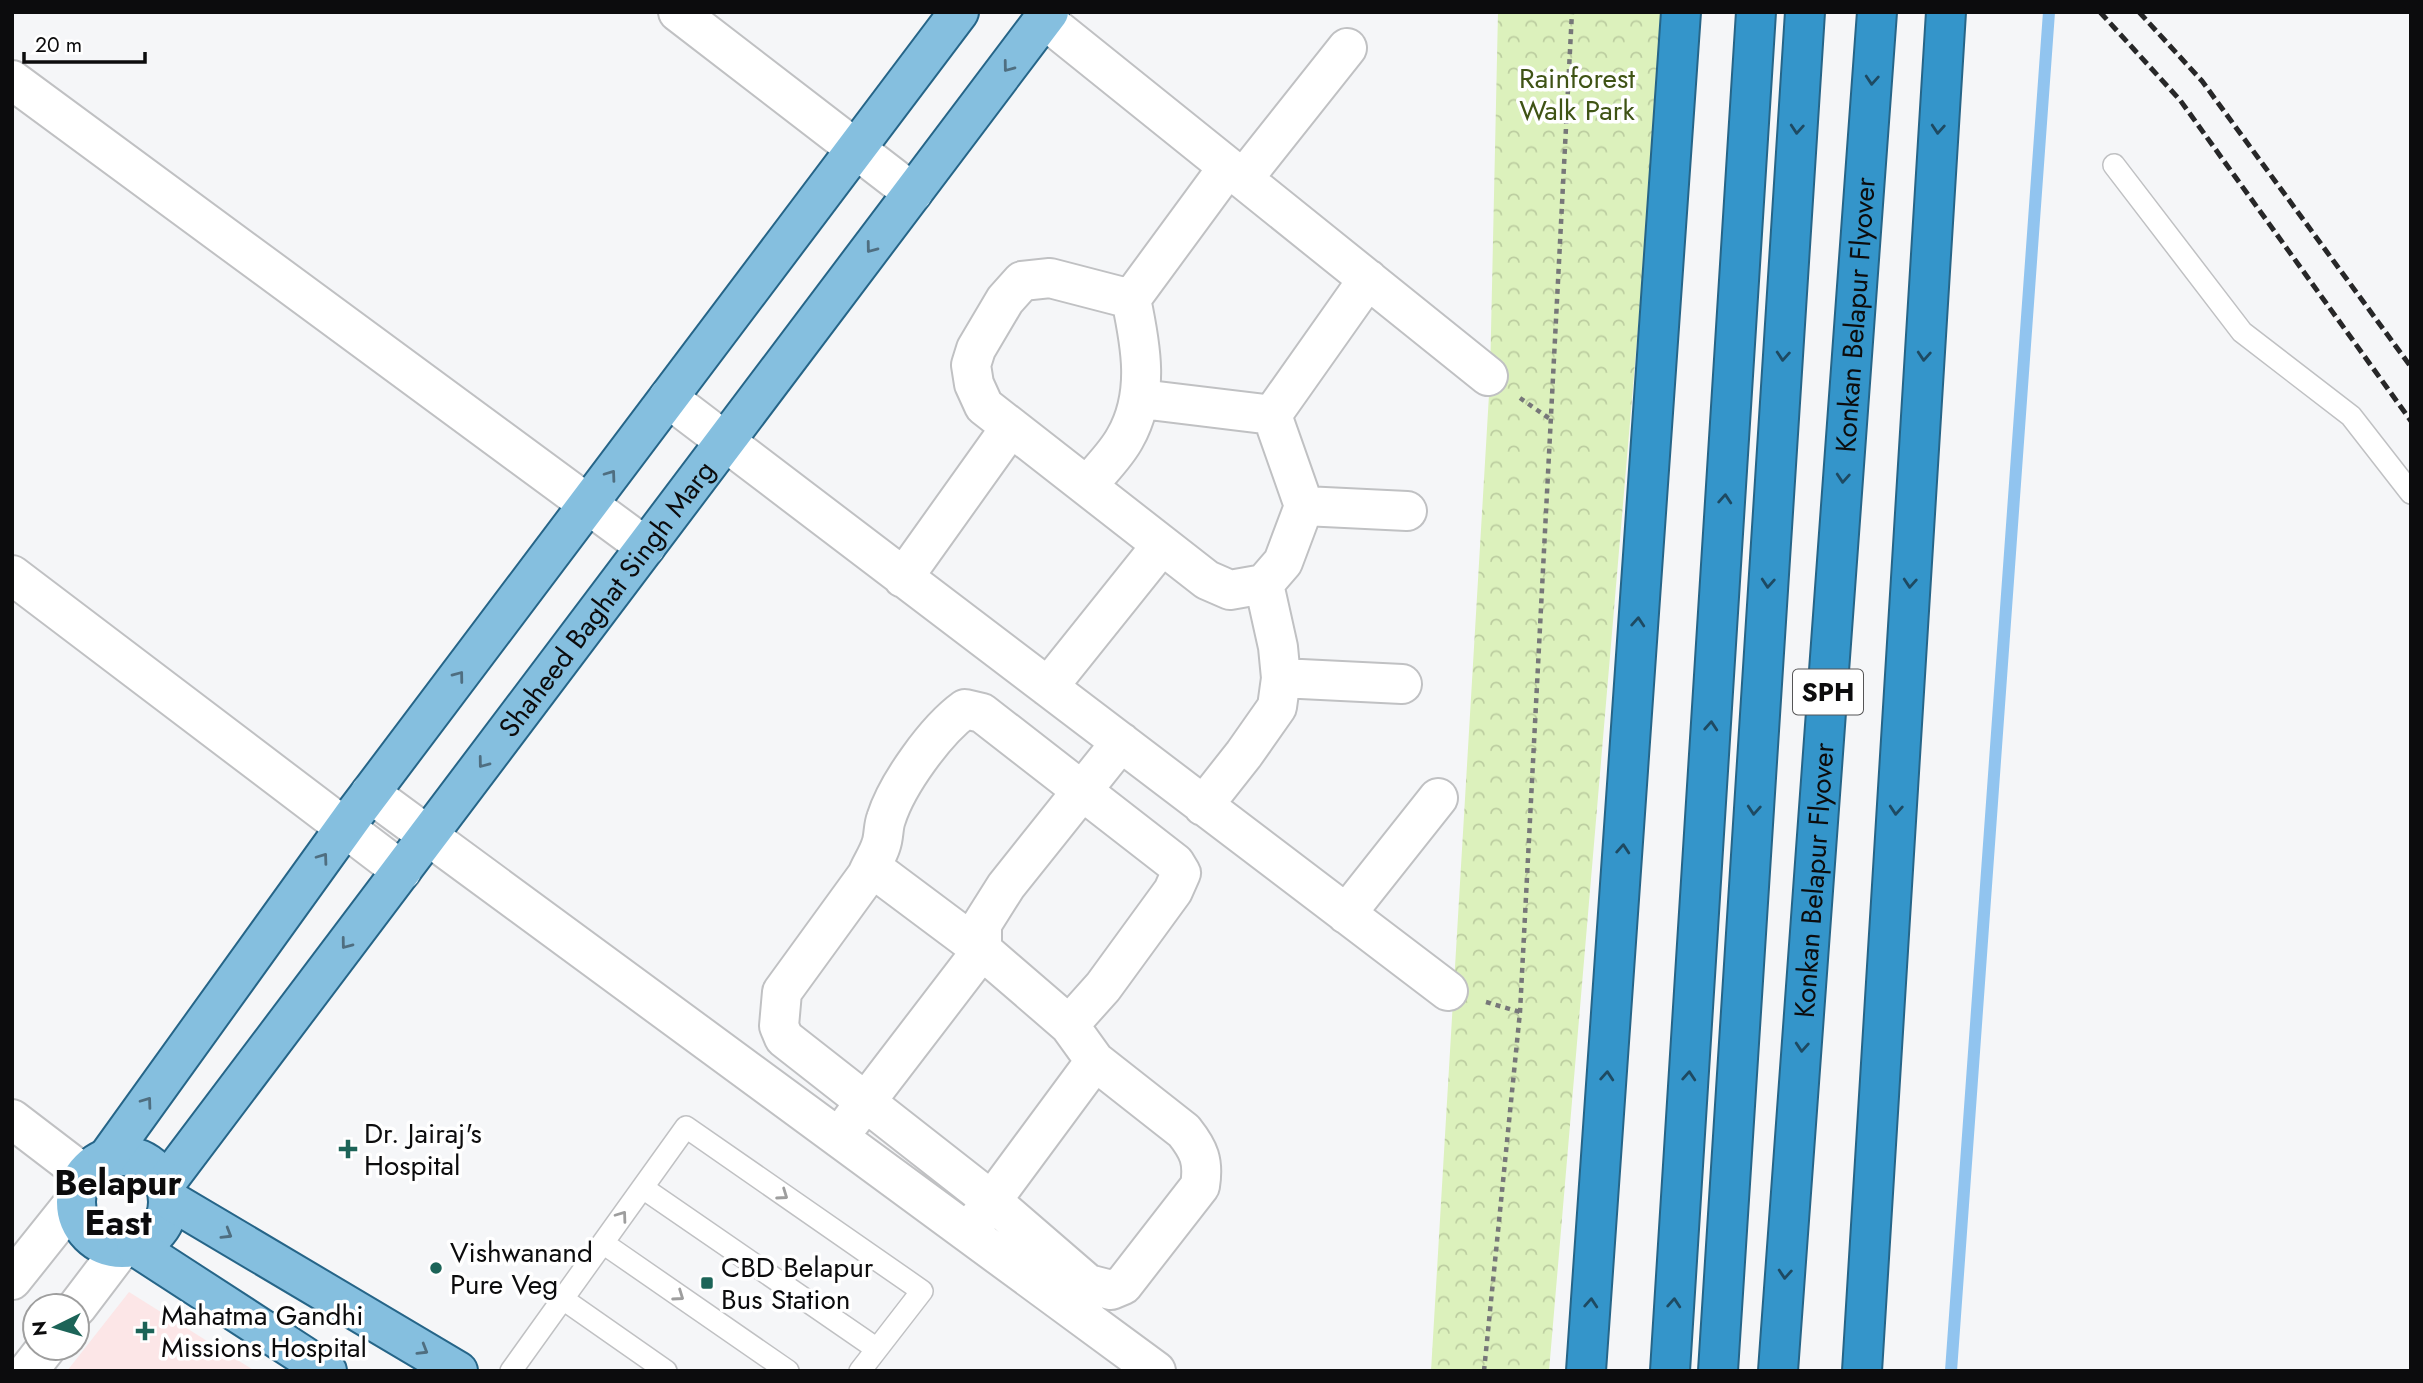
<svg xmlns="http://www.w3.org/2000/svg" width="2423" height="1383" font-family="Jost,sans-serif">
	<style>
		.medical { fill: #fce6e7 }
		.park { fill: url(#park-crowns) }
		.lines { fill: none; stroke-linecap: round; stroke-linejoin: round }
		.stream { stroke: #91c4ef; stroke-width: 12 }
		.lane-casing { stroke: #c0c1c3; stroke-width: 24 }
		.street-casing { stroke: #c0c1c3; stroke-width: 42 }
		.secondary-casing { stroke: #c0c1c3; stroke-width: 42 }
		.primary-casing { stroke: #266588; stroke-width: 42 }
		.highway-casing { stroke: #266588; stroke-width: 42 }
		.path { stroke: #777779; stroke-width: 4.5; stroke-dasharray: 5 5; stroke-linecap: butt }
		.lane { stroke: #fff; stroke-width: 21 }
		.street { stroke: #fff; stroke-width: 38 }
		.secondary { stroke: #fff; stroke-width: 38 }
		.primary { stroke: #85bfdf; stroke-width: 38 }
		.highway { stroke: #3495ca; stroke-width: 38 }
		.rail { stroke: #272728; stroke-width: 5; stroke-dasharray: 10 5; stroke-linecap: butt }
		.oneway { stroke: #4f6e80 }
		.oneway2 { stroke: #1e4a62 }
		.oneway3 { stroke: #9e9e9e }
		.poi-dot { fill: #1c6458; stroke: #fff; stroke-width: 2.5 }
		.labels { text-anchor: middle; stroke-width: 7; stroke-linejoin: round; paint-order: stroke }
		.shield { fill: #fff; stroke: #555556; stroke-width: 2 }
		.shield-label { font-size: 26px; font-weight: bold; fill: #0c0c0d }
		.park-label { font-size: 28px; fill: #3f5315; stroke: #fff }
		.street-label { font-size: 28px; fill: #0c0c0d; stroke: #fff }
		.poi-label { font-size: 28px; fill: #0c0c0d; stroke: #fff; text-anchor: start }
		.district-label { font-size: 35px; font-weight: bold; fill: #0c0c0d; stroke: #fff }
	</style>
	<defs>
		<pattern id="park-crowns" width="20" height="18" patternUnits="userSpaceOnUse" patternTransform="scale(1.75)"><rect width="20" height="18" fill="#dcf1bc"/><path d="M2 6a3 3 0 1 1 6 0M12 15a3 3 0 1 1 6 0" fill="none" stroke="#bccda0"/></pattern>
	</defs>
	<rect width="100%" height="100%" fill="#f5f6f8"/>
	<path class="medical" d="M129,1292L255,1371H67Z"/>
	<path class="park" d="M1498,12H1665L1549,1371H1431L1490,378Z"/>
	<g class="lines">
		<path class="stream" d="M1951,1371L2049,12"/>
		<defs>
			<path id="lane" d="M2114,165L2242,332L2351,416L2411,493
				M643,1188L877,1349
				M603,1243L788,1371
				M563,1299L666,1371
				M511,1371L686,1127L922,1291L860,1371"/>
			<path id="street" d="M1044,19L1488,376
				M12,80L646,547
				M1243,179L1347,48
				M1131,299L1050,278L1022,281L1005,300L976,349L971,365L974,384L984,406L1207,580L1230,590L1264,584L1283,562L1304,506L1272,415
				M668,398L1448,991
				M1141,399L1272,415
				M1272,415L1368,279
				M1088,485C1100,470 1116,455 1125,438C1150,394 1141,346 1131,299L1228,167
				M1304,506L1407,511
				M12,575L402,871
				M903,578L1010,428
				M1281,678L1402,684
				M1048,687L1161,546
				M370,793L1156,1371
				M1203,806L1244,754L1277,707L1281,678L1278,647L1264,584
				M871,867L982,950L1069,1025L1095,1061L1184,1131C1199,1150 1204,1161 1200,1186L1123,1285L1111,1290L1088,1284L992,1201L784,1038L779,1026L782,992L867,875C871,865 878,855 881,845C884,837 883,827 886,819C897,784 936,730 965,709L982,713L1175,863L1181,873L1173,891L1103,987L1069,1025
				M1346,914L1438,798
				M12,1119L84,1174
				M851,1121L982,950V924L1006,886L1121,742
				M976,1222L1095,1061"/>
			<path id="secondary" d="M678,12L913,193
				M12,1280L75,1201
				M77,1307L121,1249
				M28,1371L46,1348"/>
			<g id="primary">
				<circle cx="122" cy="1202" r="46"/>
				<path d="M107,1158L356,812L959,12"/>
				<path id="s1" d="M165,1184L1049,12"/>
				<path d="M168,1199L458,1371"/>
				<path d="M136,1247L327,1371"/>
			</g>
			<g id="highway">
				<path d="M1586,1371L1681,12"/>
				<path d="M1670,1371L1756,12"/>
				<path d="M1718,1371L1805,12"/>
				<path id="s2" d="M1778,1371L1877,12"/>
				<path d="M1862,1371L1946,12"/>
			</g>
		</defs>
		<use href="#lane" class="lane-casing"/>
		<use href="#street" class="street-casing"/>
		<use href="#secondary" class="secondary-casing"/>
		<use href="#primary" class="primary-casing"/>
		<use href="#highway" class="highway-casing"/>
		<path class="path" d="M1520,398L1550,419
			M1486,1002L1520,1012
			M1484,1371L1520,1012L1572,12"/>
		<use href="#lane" class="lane"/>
		<use href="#street" class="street"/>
		<use href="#secondary" class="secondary"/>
		<use href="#primary" class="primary"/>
		<use href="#highway" class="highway"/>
		<path class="rail" d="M2100,12L2180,100L2411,421
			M2139,12L2202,81L2411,367"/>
	</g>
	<defs><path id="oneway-chevron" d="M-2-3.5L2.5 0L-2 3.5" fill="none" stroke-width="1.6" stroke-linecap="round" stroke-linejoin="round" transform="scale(1.75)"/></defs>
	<g class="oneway">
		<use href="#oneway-chevron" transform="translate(1008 67) rotate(127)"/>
		<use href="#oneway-chevron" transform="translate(871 248) rotate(127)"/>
		<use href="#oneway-chevron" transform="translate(611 475) rotate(-54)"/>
		<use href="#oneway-chevron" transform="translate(459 676) rotate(-53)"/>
		<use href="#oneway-chevron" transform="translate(483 763) rotate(127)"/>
		<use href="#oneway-chevron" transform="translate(323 858) rotate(-54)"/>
		<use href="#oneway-chevron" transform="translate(346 944) rotate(127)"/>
		<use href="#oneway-chevron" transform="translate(147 1102) rotate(-54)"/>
		<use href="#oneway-chevron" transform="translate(227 1234) rotate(31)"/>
		<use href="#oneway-chevron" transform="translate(423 1350) rotate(31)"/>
	</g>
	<g class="oneway2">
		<use href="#oneway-chevron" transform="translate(1872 80) rotate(94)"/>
		<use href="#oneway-chevron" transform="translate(1797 129) rotate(94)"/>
		<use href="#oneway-chevron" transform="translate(1938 129) rotate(94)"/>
		<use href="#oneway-chevron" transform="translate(1783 356) rotate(94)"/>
		<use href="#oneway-chevron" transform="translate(1924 356) rotate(94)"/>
		<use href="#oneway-chevron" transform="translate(1843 478) rotate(94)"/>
		<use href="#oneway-chevron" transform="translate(1725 499) rotate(-86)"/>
		<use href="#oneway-chevron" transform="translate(1768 583) rotate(94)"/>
		<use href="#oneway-chevron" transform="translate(1910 583) rotate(94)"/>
		<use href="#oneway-chevron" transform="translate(1638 622) rotate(-86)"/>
		<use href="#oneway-chevron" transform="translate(1711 726) rotate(-86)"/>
		<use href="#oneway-chevron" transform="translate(1754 810) rotate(94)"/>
		<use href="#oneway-chevron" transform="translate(1896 810) rotate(94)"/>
		<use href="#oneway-chevron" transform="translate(1623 849) rotate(-86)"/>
		<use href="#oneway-chevron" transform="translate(1802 1047) rotate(94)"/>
		<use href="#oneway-chevron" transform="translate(1607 1076) rotate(-86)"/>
		<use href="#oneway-chevron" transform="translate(1689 1076) rotate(-86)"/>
		<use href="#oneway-chevron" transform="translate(1785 1274) rotate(94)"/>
		<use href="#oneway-chevron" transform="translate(1591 1303) rotate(-86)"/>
		<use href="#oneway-chevron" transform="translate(1674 1303) rotate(-86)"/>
	</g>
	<g class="oneway3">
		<use href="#oneway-chevron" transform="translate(783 1195) rotate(35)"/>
		<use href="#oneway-chevron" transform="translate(622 1216) rotate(-54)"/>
		<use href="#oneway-chevron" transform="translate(679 1296) rotate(35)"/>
	</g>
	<g class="poi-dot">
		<path d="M344.5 1138.5h7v7h7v7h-7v7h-7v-7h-7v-7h7z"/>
		<circle cx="436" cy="1268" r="7"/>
		<rect x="700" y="1276" width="14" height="14" rx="3.5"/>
		<path d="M141.5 1320.5h7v7h7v7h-7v7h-7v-7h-7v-7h7z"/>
	</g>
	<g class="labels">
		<rect class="shield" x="1793" y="669.5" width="70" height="45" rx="5"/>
		<g class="shield-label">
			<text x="1828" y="701">SPH</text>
		</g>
		<g class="park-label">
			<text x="1577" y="88">Rainforest<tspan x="1577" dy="32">Walk Park</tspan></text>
		</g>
		<g class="street-label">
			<text dy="10" stroke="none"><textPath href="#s2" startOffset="1059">Konkan Belapur Flyover</textPath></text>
			<text dy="10" stroke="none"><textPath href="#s1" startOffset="733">Shaheed Baghat Singh Marg</textPath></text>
			<text dy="10" stroke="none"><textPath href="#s2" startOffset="492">Konkan Belapur Flyover</textPath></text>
		</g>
		<g class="poi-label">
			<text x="364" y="1143">Dr. Jairaj's<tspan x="364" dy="32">Hospital</tspan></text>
			<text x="450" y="1262">Vishwanand<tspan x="450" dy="32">Pure Veg</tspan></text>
			<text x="721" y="1277">CBD Belapur<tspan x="721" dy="32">Bus Station</tspan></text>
			<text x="161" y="1325">Mahatma Gandhi<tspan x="161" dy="32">Missions Hospital</tspan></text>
		</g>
		<g class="district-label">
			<text x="118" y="1195">Belapur<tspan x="118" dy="40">East</tspan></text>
		</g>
	</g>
	<rect width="2423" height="1383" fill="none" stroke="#0c0c0d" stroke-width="28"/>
	<g transform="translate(56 1327) rotate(265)"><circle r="33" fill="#ffffff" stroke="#9e9e9e" stroke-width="2"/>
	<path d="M0-5L12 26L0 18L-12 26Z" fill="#1c6458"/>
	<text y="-10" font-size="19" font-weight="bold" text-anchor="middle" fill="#0c0c0d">N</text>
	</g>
	<path d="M24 52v10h121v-10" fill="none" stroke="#0c0c0d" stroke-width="3.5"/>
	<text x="35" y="52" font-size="21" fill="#0c0c0d" stroke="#ffffff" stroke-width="5" paint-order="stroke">20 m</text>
</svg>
